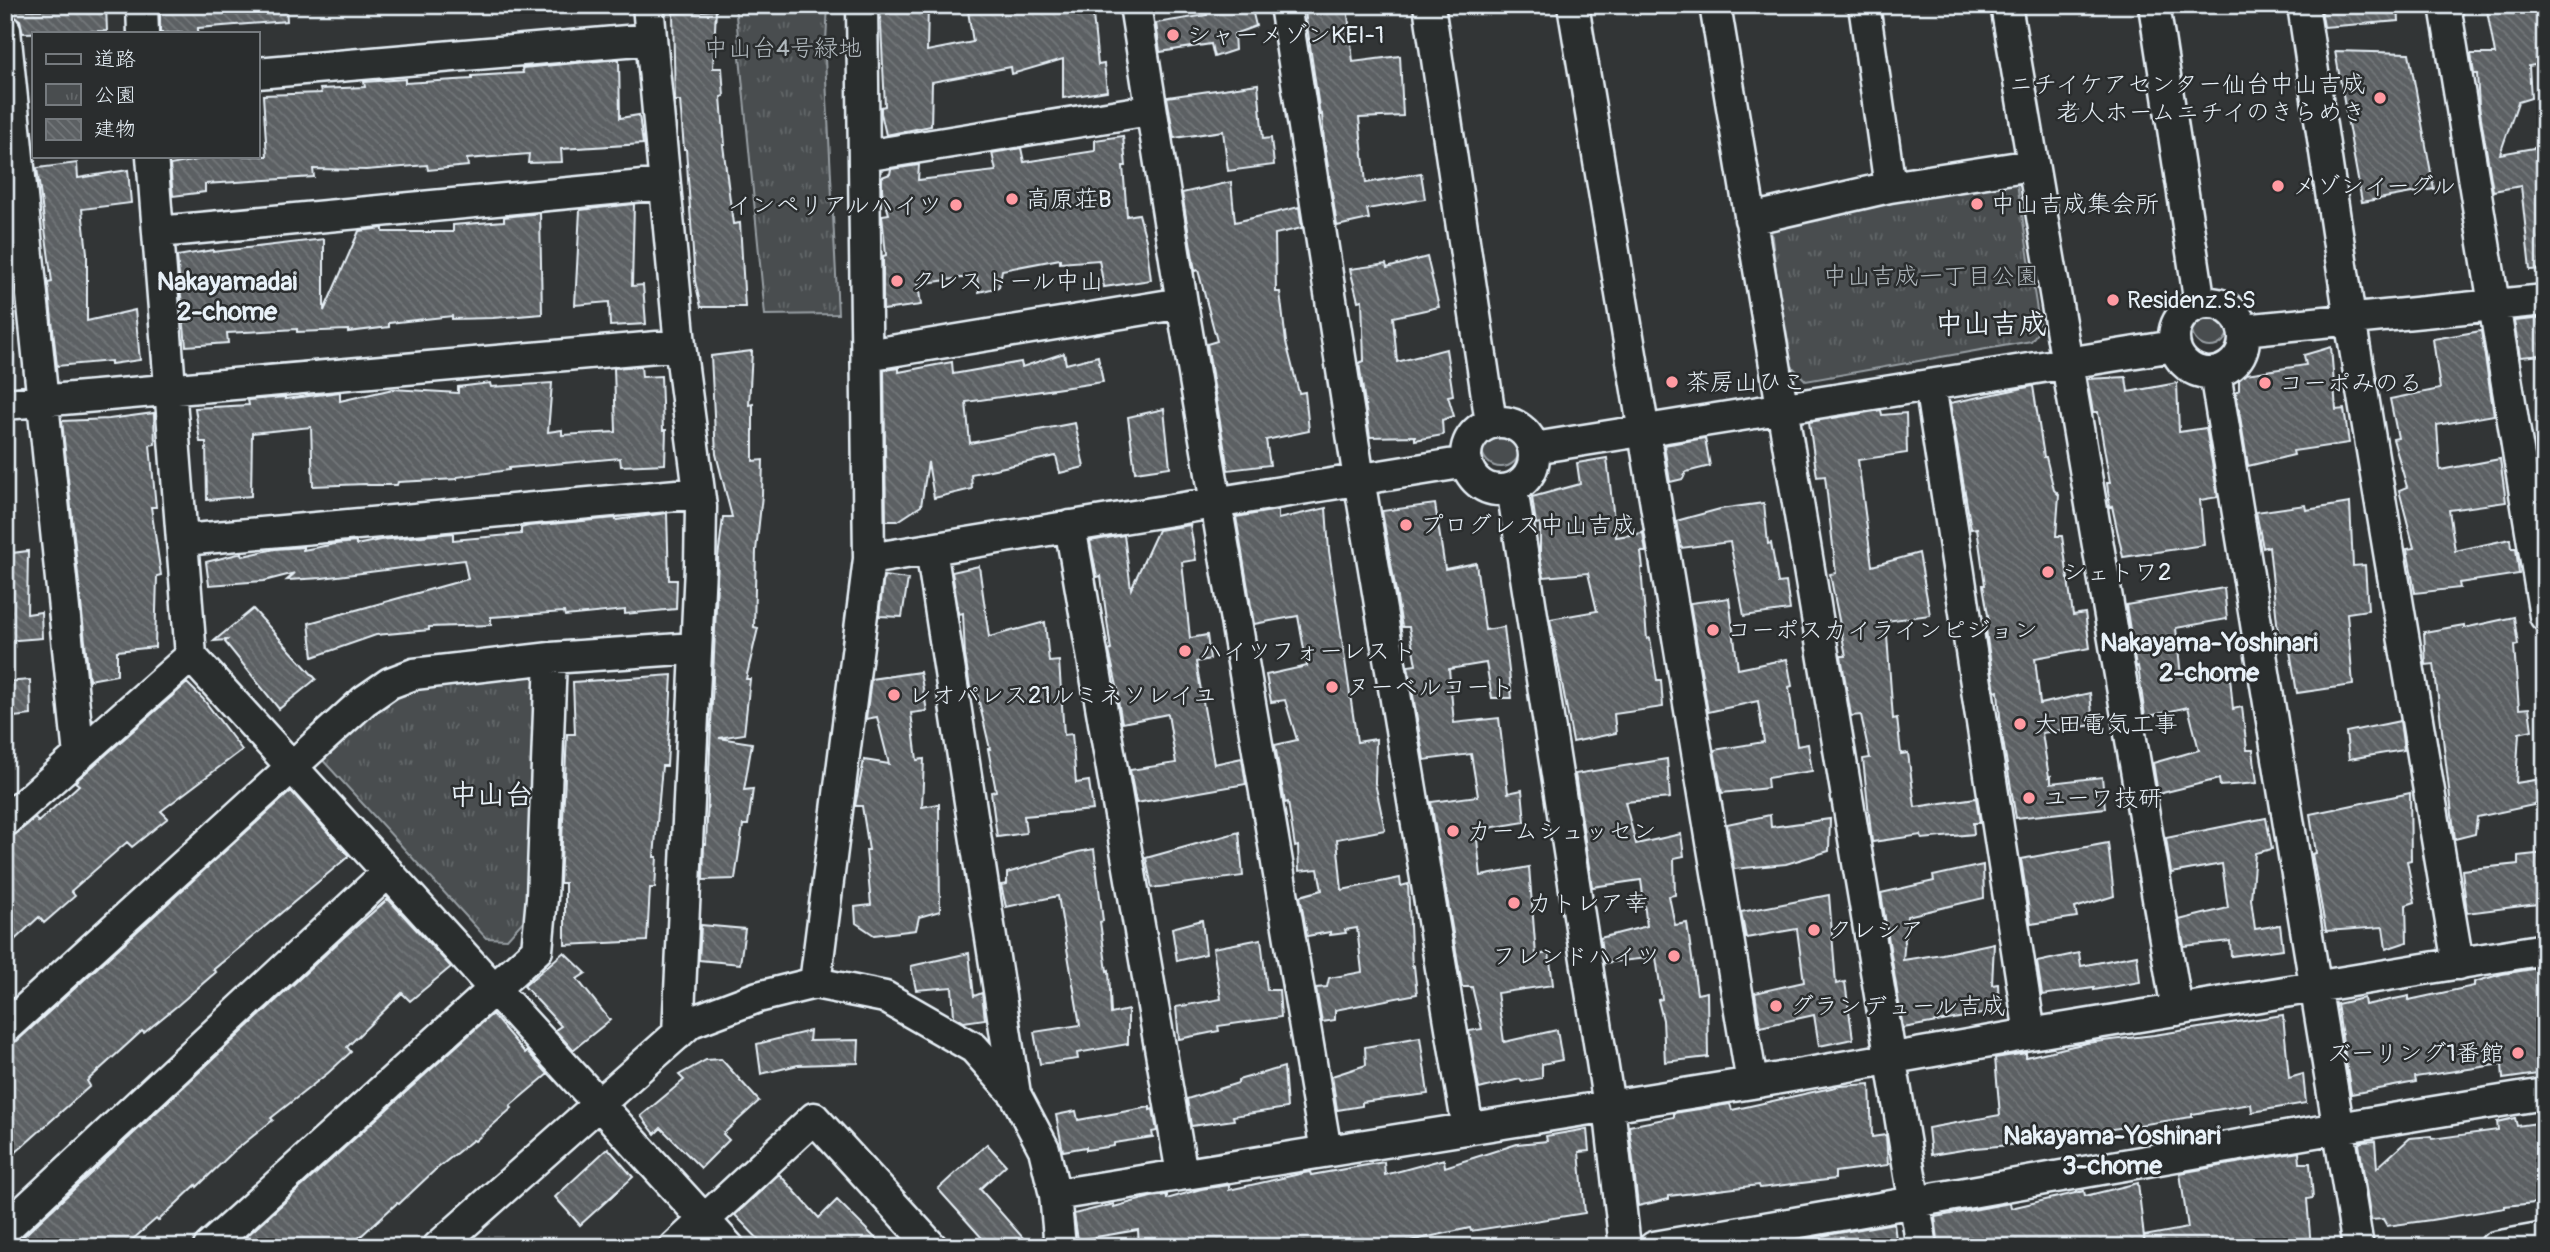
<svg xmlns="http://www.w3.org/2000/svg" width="2550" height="1252" font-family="Pangolin,'Klee One',sans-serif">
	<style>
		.park { fill: url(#park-tufts); stroke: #989fa4; stroke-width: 2 }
		.garden { fill: #494d4f; stroke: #989fa4; stroke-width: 2 }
		.building { fill: url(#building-back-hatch); stroke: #e8f1f8; stroke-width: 2 }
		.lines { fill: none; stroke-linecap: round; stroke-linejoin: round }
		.minor-casing { stroke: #e8f1f8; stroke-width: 35 }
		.minor { stroke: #2a2d2e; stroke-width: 30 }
		.poi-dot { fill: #ff9aa2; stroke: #2a2d2e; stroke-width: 2.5 }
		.labels { text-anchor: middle; stroke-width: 5; stroke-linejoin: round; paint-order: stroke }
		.poi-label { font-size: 24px; fill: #e8f1f8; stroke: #2a2d2e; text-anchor: start }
		.park-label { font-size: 24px; fill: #b0b8bd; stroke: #2a2d2e }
		.neighbourhood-label { font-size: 26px; font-weight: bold; fill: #e8f1f8; stroke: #2a2d2e }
		.quarter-label { font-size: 28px; font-weight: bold; fill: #e8f1f8; stroke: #2a2d2e }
	</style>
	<defs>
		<pattern id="park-tufts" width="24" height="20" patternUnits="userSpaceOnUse" patternTransform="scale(1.75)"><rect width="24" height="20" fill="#494d4f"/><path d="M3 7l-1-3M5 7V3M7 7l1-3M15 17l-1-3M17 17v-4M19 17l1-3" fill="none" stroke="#636769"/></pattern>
		<pattern id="building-back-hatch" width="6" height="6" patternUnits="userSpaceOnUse" patternTransform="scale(1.75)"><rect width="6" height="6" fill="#5c6063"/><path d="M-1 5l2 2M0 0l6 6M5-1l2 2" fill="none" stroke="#73777a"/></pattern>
	</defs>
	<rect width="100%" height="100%" fill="#323536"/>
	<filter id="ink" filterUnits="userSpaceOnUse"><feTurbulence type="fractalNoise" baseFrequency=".0143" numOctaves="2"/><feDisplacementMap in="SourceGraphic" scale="14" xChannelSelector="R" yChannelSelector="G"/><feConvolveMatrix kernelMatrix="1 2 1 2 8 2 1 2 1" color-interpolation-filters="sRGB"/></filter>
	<g filter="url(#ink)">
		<path class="park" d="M735,5H828L825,59L838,314L765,315Z
			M2016,177L2040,329L2031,341L1806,381L1787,361L1770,222Z
			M529,669L537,677L529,889L525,919L507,939L486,938L318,755L387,692Z"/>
		<path class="garden" d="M2192 329a18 18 0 1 1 36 0a18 18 0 1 1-36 0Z
			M1482 448a19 19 0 1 1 38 0a19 19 0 1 1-38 0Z"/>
		<path class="building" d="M66,5H106L107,31L23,33L20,20L14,16V10H66Z
			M185,5H286L287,21L198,28V33H160V10Z
			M887,5H928L927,51L973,42L967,5H1092L1098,65L1104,64L1107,91L1063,98V59L1012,74L1011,67L932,82L931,126L886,135L881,113V107L885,106L880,6Z
			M1225,5H1251L1256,26L1234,34L1235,50L1214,57L1211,44L1160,52L1156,23L1207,15L1206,11Z
			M1304,5H1347L1353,62L1400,56L1403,116L1359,118L1366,183L1421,173L1425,199L1367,209L1369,219L1337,226L1324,141L1322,114L1320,115Z
			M2343,5H2398L2399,21L2324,27L2321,9Z
			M2486,5H2545V63L2529,66L2531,98L2518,102L2500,154L2545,146V269L2530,270L2521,186L2493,191L2479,106L2477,74H2474L2471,54H2495Z
			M716,10L713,68H722L724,96L721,97L725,145H723L733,224L740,223L745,307H701L695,281L686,149H684L680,101H675L673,13Z
			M2335,51L2409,53L2434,189L2362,202Z
			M619,59L620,118L639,115L643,144L561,149L562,162L528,163L529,154L467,159L468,166L428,170L427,165L366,170L313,169L314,177L205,184V192L173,196L170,165L218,156H267L263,95L321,93L320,89L365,87L364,82L405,79V83L472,79V76L523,73L522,68Z
			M1258,84L1263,139L1271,138L1274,165L1228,171L1223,131L1174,138L1167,97Z
			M1123,136L1126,166H1123L1127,216L1139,214L1146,240L1151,280L1104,287L1099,260L1060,263V259L1002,270L999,287L979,292L977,276L918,284L921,305L883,310V256L886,255L882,215L889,214L882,191V177L890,174L891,169L919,165L918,180L996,171L992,153L1021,148L1024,162L1095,151V140Z
			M77,163L78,178L128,170L131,203L82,209L87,253V321L135,310L140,360L111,364V361L57,366L48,283L52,282L37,168Z
			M1231,182L1235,222L1299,207L1302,228L1275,234L1276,292H1280L1286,342L1299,393L1305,392L1309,431L1266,440L1270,465L1228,470L1207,344L1217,341L1198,270L1195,271L1182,193Z
			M634,204L632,286L643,285L646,324L610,326L609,302L575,305L580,210Z
			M540,213L542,314L493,318L452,319V316L389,323V327L348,332V330L297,332V329L227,333L228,343L186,346L177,256L213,250V252L324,239V311L359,231L383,228V232H453V225L504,221V217Z
			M1427,257L1439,307L1393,317L1397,362L1446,349L1453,395L1448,396L1454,416L1442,420L1443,435L1415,440V436L1370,437L1359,363L1364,361L1362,300L1358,301L1350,269L1386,264L1387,268Z
			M2545,318V355L2520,357L2514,321Z
			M2481,331L2494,415L2437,425L2440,470L2500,459L2506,502L2449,510L2455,551L2510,539L2511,548H2516L2519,574L2459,583L2460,588L2415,593L2407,549L2414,548L2399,490L2407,487L2393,439L2398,438L2390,399L2440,389L2433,339Z
			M2331,347L2336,410L2344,409L2349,443L2293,451L2294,455L2248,466L2236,392L2239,390V375L2306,365L2304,355Z
			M752,351L749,405L753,404V461L763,460L762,495L756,551L754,627L758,628L746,679H750L744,734L719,738L752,743L744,790L753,789L748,825H743L735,879L703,880L704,844H706L718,558L723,517H732L716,454L711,356Z
			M1064,353L1066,364L1098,356L1103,382L966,402L970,443L1075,423L1084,467L1060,473L1056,456L971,474L972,489L934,498L928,462L921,506L898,521H886L884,370L899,368V372L952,362L953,374L1021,362L1022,367Z
			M641,366L642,377L661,376L663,430H666L665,464L621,466L620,458L509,468V470L457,477V479L398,482L397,485H367L366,484L313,486L311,427L252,433L251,496L207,500L206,442H200L195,408L249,405L248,400L285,397V399L340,392V401L393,389L458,393V387L490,383L491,387L552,383L548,432L562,430V435L616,432L614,368Z
			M2126,377L2128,392L2177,383L2179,432L2206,428L2218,497L2200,500L2204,545L2123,557L2112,506L2110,507L2107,483H2110L2098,412H2093L2087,379Z
			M2033,386L2044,457H2046L2054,490L2059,495L2056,536H2062L2073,615L2085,613L2090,648L2035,658L2040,704L2090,693L2093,725L2042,733L2049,777L2051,776V783L2102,777L2105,808L2016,818L2001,729L1998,691L1995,692L1988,645L1985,621H1989L1983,585H1985L1977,528L1971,529L1950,403Z
			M1164,409L1170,467L1135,472L1128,417Z
			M1881,410L1882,415L1906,413L1907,453L1858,460L1872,566L1919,553L1930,615L1886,621L1893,719L1897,718L1901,754L1908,753L1915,807L1976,798L1980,823H1973L1974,834L1922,839L1921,835L1872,842L1863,759L1870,758L1861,715L1851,716L1841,656H1846L1830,574L1836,573L1825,476L1817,477L1809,422Z
			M154,413L155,444L150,445L156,507H151L161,575L157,576L155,647L117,651V675L89,680L62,421L109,419Z
			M1705,438L1710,466L1686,472L1683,479L1670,482L1664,445Z
			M1607,458L1616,537L1643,533L1646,552H1641L1643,568H1641L1647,639L1650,638L1657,680H1661L1663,707L1614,714L1616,733L1573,742L1550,619L1597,611L1588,573L1544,577L1540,556V523L1536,524L1532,497L1580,484L1577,463Z
			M1764,503L1768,544L1771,543L1778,583L1786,582L1790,610L1744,616L1730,542L1681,548L1676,521L1720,509Z
			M2350,503L2353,566L2365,565L2368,610L2347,613L2353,685L2297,693L2288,639L2279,641L2269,546L2263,548L2256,512L2305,505L2306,510Z
			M1435,504L1445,569L1476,563L1485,630L1504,627L1512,698H1492L1486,663L1449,669L1454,723L1499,718L1508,793L1522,790L1525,822L1476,830L1481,876L1529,867L1536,955L1549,953L1553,985L1497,993L1504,1042L1557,1030L1562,1060L1542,1064V1078L1522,1082L1520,1079L1479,1089L1469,1031L1482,1029L1472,987H1462L1431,802L1478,796L1471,754L1424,760L1408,666L1416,665L1409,627H1402L1382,511Z
			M1326,508L1329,551L1357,742L1376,739L1375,783L1385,830L1337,839L1342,890L1400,878L1401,886L1408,884L1412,967L1414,966L1417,994L1335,1010V1020L1322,1022L1316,988L1327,987L1329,978L1362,972L1357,928L1345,930L1346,933L1330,935V932L1307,936L1300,896L1322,890L1318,869L1299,871L1298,846L1295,847L1288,802L1285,803L1275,745L1297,740L1285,700L1271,702L1266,675L1307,666L1298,616L1254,624L1236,517L1278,510V519Z
			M667,513L669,580H677L676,609L625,614V610L565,616L564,612L491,617V625L429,627V630L376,635L313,657L309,623L468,579L464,560L322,578L287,580L295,573L264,581L209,585L206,562L242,553L243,556L275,549L303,547V550L335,544L356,542V545L380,540L453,533V540L521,534V528L528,526L616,518V520Z
			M1190,525L1196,560L1182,562L1190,638L1207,635L1210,659L1196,662L1214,764L1242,758L1246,784L1136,803L1130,770L1176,763L1168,714L1122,723L1117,695H1119L1109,651L1111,650L1101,576L1097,577L1090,541L1124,535L1131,589L1158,530Z
			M28,551L27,614L41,612L42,638L5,641V554Z
			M979,566L989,637L1045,622L1049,662L1059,661L1064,735L1072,734L1076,783L1089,781L1093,810L1024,816L1026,833L997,837L991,792L996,791L988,749H990L977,693L971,694L965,655L963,613L959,614L952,572Z
			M884,576L908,579L902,617L879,616Z
			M2224,588L2227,619L2176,628L2181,676L2229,666L2233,709L2242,707L2247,750H2253L2257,783L2220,786L2219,779L2158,794L2153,763L2199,750L2188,707L2145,717L2138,666L2136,667L2126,605Z
			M1729,598L1738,669L1787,659L1792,686L1789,687L1797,746L1808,744L1812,771L1767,778L1768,788L1722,793L1714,750L1764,742L1758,701L1708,712L1690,603Z
			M253,609L316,679L279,709L225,642L227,640L214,641Z
			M2514,617L2518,645L2514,646L2519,709L2529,708L2532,730L2519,733L2516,783L2541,779L2543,803L2477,817L2475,834L2455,839L2434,664L2426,665L2424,632L2464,625V628Z
			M920,672L927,711L911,713L917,760L924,759L922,807L939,804L940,911L919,917L916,930L874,935L856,923L855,907L871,905L866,850H869L862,806H855L864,760L889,764L877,717L866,719L871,679Z
			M672,675L667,766H662L654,857H657L655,888H650L647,941L565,945V883H560L567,734H575L573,682Z
			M30,680L31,715L5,718V682Z
			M187,683L203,699L242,750L161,811L168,818L132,847L127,842L71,891L75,896L44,923L39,917L5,949V838L16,834L35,818L38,822L79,785L75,782Z
			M2400,721L2404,750L2349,759L2346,732Z
			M1667,759L1670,798L1625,802L1636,844L1681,834L1684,856L1674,858L1675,895L1669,896L1675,925L1687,923L1697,994L1707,992L1708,1057L1665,1062L1663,1020L1658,1000L1662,999L1656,957L1604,963L1600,938L1647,926L1641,880L1592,887L1575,774Z
			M291,791L349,856L213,970L216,972L178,1005L144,1033L142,1031L87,1081L90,1086L5,1162V1045L17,1041Z
			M2410,793L2411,860L2407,861L2415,902L2406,905L2407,942L2386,949L2383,927L2326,931L2312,854L2316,853L2310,814Z
			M1770,815L1771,827L1830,819L1829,851L1786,864L1734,869L1727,824Z
			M2266,818L2272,849L2255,853L2251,899L2255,929L2280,925L2283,949L2231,956L2230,941L2184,946L2179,920L2228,908L2222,864L2171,873L2166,838Z
			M1239,832L1243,876L1152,888L1146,858Z
			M2108,843L2114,896L2075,908L2077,917L2031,924L2021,859Z
			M1094,849L1103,921L1100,922L1107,971L1109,970L1111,1014L1128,1010V1044L1077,1053L1078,1059L1040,1064L1034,1032L1080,1025L1058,896L1006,907L1001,885L1007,884V873L1078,852Z
			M2545,853V903L2467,913L2462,870L2518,864V856Z
			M1983,865L1984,898L1907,916L1903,960L1942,954L1994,943L1992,985L1998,984L1999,1011L1903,1028L1881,893L1934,881L1933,876Z
			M1829,895L1836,984L1845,982L1853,1039L1819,1046L1814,1015L1760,1027L1755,993L1804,982L1797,929L1746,938L1741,912Z
			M388,899L451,967L410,1001L402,993L347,1047L351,1052L328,1073L271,1118L273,1120L233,1152L197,1187L196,1185L158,1221L156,1219L124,1247H12L343,938Z
			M1202,920L1206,954L1177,961L1172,928Z
			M701,925L745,929L740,964L699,960Z
			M1261,939L1267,990H1279L1281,1017L1218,1026L1219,1031L1179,1039L1176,1007L1221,999L1213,948Z
			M564,952L586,973L577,979L610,1020L573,1050L555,1030L561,1026L524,986Z
			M969,953L974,996L982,993L985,1019L964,1022L954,1016L952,987L916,990L911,966Z
			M2079,953L2081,966L2137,955L2140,982L2094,990V988L2042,995L2037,962Z
			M2545,967V1073L2503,1079L2502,1064L2415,1077L2416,1082L2351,1094L2337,1004L2364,998L2365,1005L2409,996V1000L2474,986V982L2502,974Z
			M492,1014L525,1053L527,1051L548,1074L510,1106L512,1108L475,1141L473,1140L434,1171L399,1204L397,1203L349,1247H235Z
			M2283,1015L2289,1078L2303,1074L2306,1103L2252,1112L2251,1104L2192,1114V1117L2079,1134V1139L1975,1148L1931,1155L1928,1128L2000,1115L1995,1058L2026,1053V1057L2086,1043L2154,1035Z
			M810,1031L809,1041L859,1040L858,1063L798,1065L761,1074L757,1044Z
			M1420,1037L1428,1094L1362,1102V1106L1337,1110L1332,1076L1366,1065L1365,1047Z
			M721,1059L759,1101L723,1134L729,1140L701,1168L661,1128L655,1134L641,1116L684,1080L679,1075L706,1060Z
			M1284,1067L1287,1108L1233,1116L1234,1120L1191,1126L1187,1099L1238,1083V1080Z
			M1870,1084L1872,1137L1886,1135L1888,1165L1835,1172V1179L1760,1188L1759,1185L1669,1196V1199L1638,1206L1629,1126L1674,1117V1113L1730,1104L1732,1110L1840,1086Z
			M1150,1107V1110L1153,1109L1157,1131L1152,1132L1153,1137L1114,1143V1146L1086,1150V1147L1063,1151L1056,1115L1076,1111L1078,1120Z
			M2515,1118L2517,1126L2545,1122V1202L2505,1206V1208L2431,1220L2387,1226L2383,1219L2371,1220L2359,1144L2361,1142L2375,1141L2377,1168L2410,1138L2431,1136L2432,1139L2498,1130L2497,1122Z
			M1587,1129L1589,1151L1579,1152L1585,1213L1471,1231L1470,1228L1382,1247H1139L1138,1230L1078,1240L1074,1214L1114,1204V1207L1151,1197L1167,1195V1199L1201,1189L1229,1185V1190L1304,1173L1310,1172L1311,1175L1384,1162L1385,1175L1444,1159L1445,1167L1517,1144L1547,1141L1546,1136Z
			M987,1144L1006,1165L980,1189L1031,1247H990L938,1189Z
			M608,1148L633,1177L580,1225L555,1197Z
			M2299,1152L2300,1163H2310L2313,1198L2307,1199L2311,1247H2278V1244L2253,1247H2145L2144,1236L2188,1228L2180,1173Z
			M779,1174L819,1218L837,1200L884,1247H766L735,1215Z
			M2138,1183L2145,1247H1939L1935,1217L2010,1203L2011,1208L2084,1191L2085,1196Z
			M1894,1223L1897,1247H1800L1799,1240Z"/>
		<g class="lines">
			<defs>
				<path id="minor" d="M142,5L143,33
					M648,5L680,345L701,507L700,567L678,1034
					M1135,5L1182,303L1326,1151
					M1285,5L1359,479L1468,1129
					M1429,5L1491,423
					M1573,5L1752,1083
					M1715,5L1922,1247
					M1864,5L1890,187
					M2006,5L2177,1010
					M2154,5L2200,304
					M2303,5L2350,319L2458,964
					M2445,5L2545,616
					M5,30L79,756
					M257,73L650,39
					M152,156L191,656L729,1247
					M864,156L1150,110
					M1750,219L1890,187L2032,165
					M158,232L664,184
					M2174 338a35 35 0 1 1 70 0a35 35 0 1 1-70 0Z
					M2243,330L2545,300
					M867,355L1182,303
					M2215,373L2358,1247
					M1930,385L2030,1034
					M5,404L680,345
					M1466 456a34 34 0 1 1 68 0a34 34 0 1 1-68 0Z
					M1534,448L2174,346
					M1512,488L1609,1106L1625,1247
					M1070,526L1182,1174
					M183,540L699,493
					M931,549L1015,1094
					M869,559L1467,462
					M5,821L191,656
					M815,983L869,559L862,5
					M5,1028L364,701L390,683L414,674L551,658L695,648
					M1055,1195L1752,1083L2030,1034L2545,949
					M5,1229L388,872
					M209,1247L537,950L542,898L551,658
					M438,1247L691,1022L758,997L815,983L885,997L974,1048L1015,1094L1044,1149L1055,1195L1060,1247
					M675,1247L814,1118L932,1247
					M1654,1247C1951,1197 2247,1141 2545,1094
					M2495,1247L2545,1238"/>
			</defs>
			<use href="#minor" class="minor-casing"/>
			<use href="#minor" class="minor"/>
		</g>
	</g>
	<g class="poi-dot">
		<circle cx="1173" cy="35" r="7"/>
		<circle cx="2380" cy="98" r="7"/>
		<circle cx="2278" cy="186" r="7"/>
		<circle cx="1012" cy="199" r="7"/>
		<circle cx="1977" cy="204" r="7"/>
		<circle cx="956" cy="205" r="7"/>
		<circle cx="897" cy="281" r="7"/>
		<circle cx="2113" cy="300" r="7"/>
		<circle cx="1672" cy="382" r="7"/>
		<circle cx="2265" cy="383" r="7"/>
		<circle cx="1406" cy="525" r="7"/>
		<circle cx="2048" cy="572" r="7"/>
		<circle cx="1713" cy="630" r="7"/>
		<circle cx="1185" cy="651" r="7"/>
		<circle cx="1332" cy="687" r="7"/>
		<circle cx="894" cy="695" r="7"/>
		<circle cx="2020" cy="724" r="7"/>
		<circle cx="2029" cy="798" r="7"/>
		<circle cx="1453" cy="831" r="7"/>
		<circle cx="1514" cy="903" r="7"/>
		<circle cx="1814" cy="930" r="7"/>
		<circle cx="1674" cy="956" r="7"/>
		<circle cx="1776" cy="1006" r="7"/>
		<circle cx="2518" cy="1053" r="7"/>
	</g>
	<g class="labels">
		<g class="poi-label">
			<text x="1187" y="43">シャーメゾンKEI-1</text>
			<text x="2366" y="92" text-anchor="end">ニチイケアセンター仙台中山吉成<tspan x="2366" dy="28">老人ホームニチイのきらめき</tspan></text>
			<text x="2292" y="194">メゾンイーグル</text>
			<text x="1026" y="207">高原荘B</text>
			<text x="1991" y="212">中山吉成集会所</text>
			<text x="942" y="213" text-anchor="end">インペリアルハイツ</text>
			<text x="911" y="289">クレストール中山</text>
			<text x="2127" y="308">Residenz.S.S</text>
			<text x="1686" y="390">茶房山ひこ</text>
			<text x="2279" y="391">コーポみのる</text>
			<text x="1420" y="533">プログレス中山吉成</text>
			<text x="2062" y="580">シェトワ2</text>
			<text x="1727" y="638">コーポスカイラインピジョン</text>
			<text x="1199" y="659">ハイツフォーレスト</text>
			<text x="1346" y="695">ヌーベルコート</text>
			<text x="908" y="703">レオパレス21ルミネソレイユ</text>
			<text x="2034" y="732">大田電気工事</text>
			<text x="2043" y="806">ユーワ技研</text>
			<text x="1467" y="839">カームシュッセン</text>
			<text x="1528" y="911">カトレア幸</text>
			<text x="1828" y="938">クレシア</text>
			<text x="1660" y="964" text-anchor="end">フレンドハイツ</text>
			<text x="1790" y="1014">グランデュール吉成</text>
			<text x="2504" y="1061" text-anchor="end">ズーリング1番館</text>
		</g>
		<g class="park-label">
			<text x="783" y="56">中山台4号緑地</text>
			<text x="1931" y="284">中山吉成一丁目公園</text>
		</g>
		<g class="neighbourhood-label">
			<text x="227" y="290">Nakayamadai<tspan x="227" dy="30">2-chome</tspan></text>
			<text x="2209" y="651">Nakayama-Yoshinari<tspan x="2209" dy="30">2-chome</tspan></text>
			<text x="2112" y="1144">Nakayama-Yoshinari<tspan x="2112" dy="30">3-chome</tspan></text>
		</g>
		<g class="quarter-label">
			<text x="1991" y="333">中山吉成</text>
			<text x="491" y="804">中山台</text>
		</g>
	</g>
	<rect width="2550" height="1252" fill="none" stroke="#2a2d2e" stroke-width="28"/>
	<rect x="14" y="14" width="2522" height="1224" fill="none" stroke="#e8f1f8" stroke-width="2.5" filter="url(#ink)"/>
	<rect x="32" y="32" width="228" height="126" fill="#2a2d2e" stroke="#767b7f" stroke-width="2"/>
	<rect x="46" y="54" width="35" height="10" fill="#2a2d2e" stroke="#767b7f" stroke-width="2"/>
	<text x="94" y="66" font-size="21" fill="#e8f1f8">道路</text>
	<rect x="46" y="84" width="35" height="21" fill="url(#park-tufts)" stroke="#767b7f" stroke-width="2"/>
	<text x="94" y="102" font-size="21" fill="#e8f1f8">公園</text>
	<rect x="46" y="119" width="35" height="21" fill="url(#building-back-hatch)" stroke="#767b7f" stroke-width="2"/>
	<text x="94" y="136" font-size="21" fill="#e8f1f8">建物</text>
</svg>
